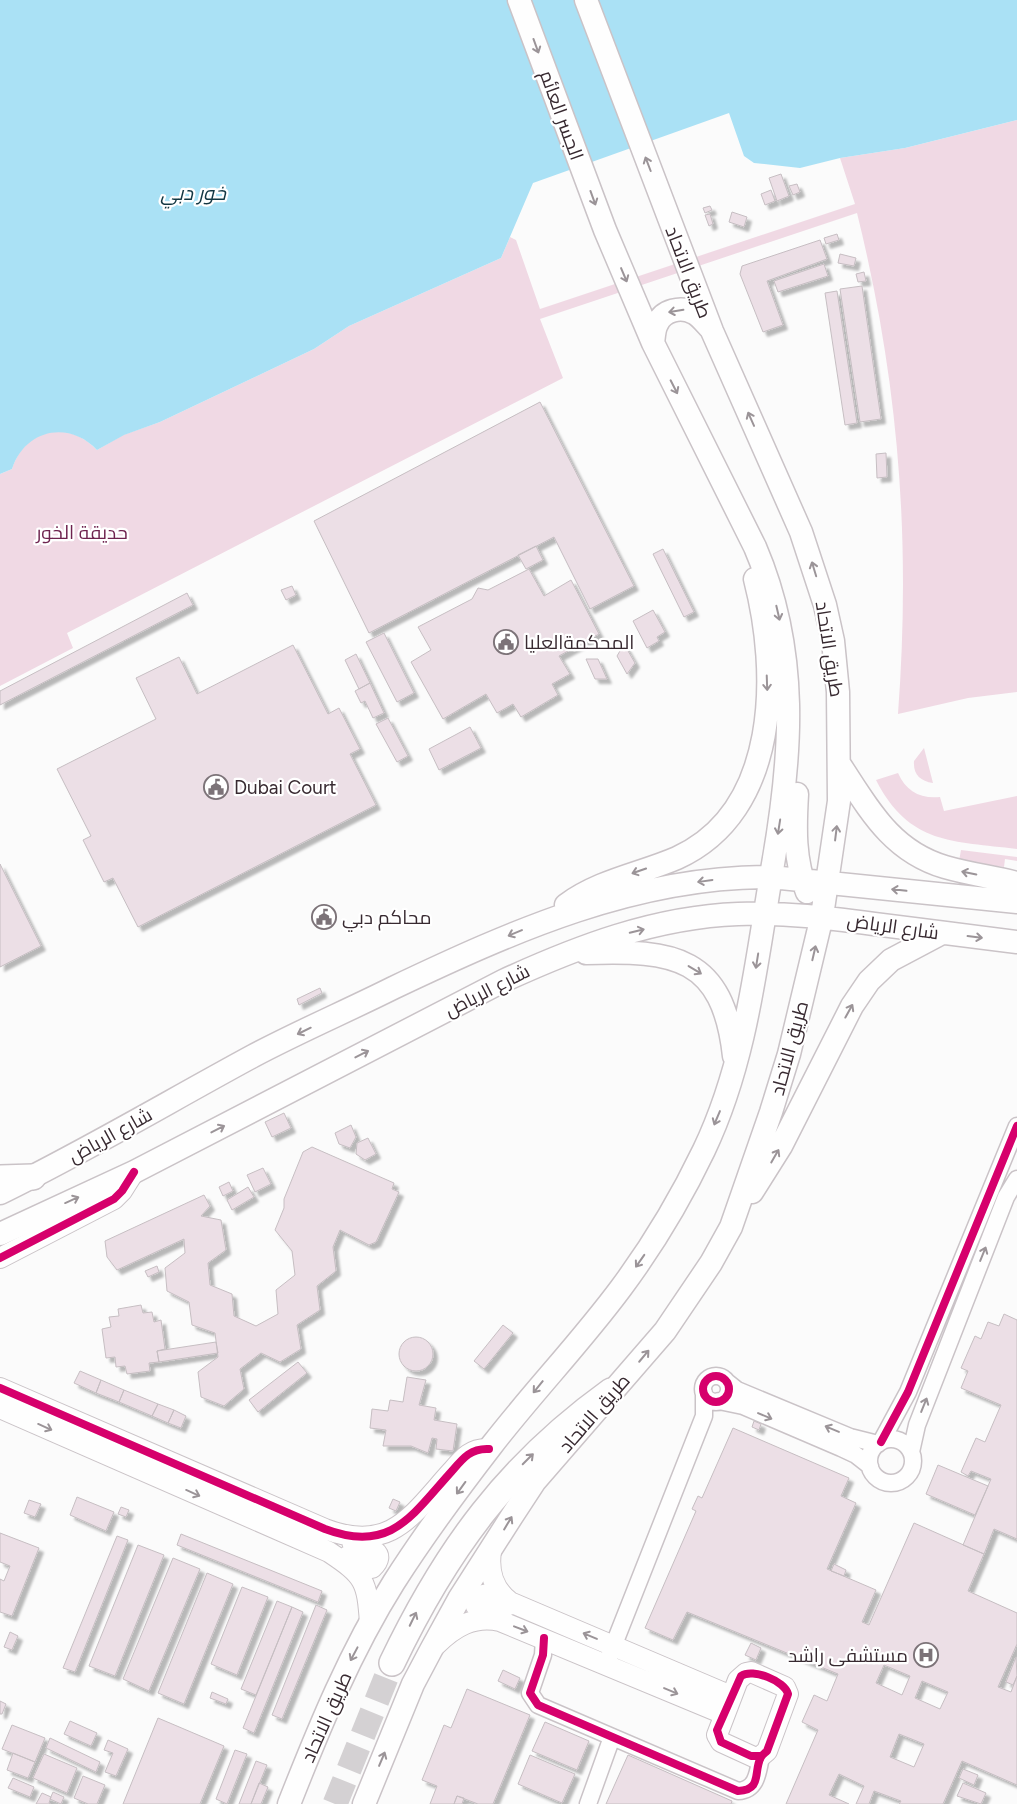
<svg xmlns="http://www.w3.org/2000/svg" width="1017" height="1804" font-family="Figtree,Cairo,sans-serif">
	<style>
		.green { fill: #f0d9e4 }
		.water { fill: #aae1f5 }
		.building { fill: #ecdfe6; stroke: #c6bec2; fill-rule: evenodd; filter: url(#shadow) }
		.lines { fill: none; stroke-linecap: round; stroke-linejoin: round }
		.primary-tunnel { stroke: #d4d1d3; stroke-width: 25; stroke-dasharray: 25 12; stroke-linecap: butt }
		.minor-casing { stroke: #cac3c7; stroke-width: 19 }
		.tertiary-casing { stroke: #cac3c7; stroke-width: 22 }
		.secondary-casing { stroke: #cac3c7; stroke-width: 25 }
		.primary-casing { stroke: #cac3c7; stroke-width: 28 }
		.minor { stroke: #fefefe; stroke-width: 16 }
		.tertiary { stroke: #fefefe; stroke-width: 20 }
		.secondary { stroke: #fefefe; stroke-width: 22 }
		.primary { stroke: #fefefe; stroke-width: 25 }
		.cycleway-casing { stroke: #fff; stroke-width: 11 }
		.cycleway { stroke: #d6006c; stroke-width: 8 }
		.oneway { stroke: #9b9498 }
		.labels { text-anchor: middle; stroke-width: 4.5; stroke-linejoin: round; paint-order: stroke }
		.street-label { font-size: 19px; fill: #382a31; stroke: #fff }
		.park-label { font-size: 19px; fill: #6e234f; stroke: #fff }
		.poi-label { font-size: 19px; fill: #382a31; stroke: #fff; text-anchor: start }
		.water-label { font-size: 20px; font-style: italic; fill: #123743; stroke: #fff }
	</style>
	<defs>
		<filter id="shadow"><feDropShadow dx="4.5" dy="4.5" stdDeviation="1" flood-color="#0004"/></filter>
	</defs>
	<rect width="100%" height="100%" fill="#fbfbfb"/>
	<path class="green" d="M1017,120V692L968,698L898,714C911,540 899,383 857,213L540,319L563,378L67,633L73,648L0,686V474L12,469C25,428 68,419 97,450L123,435L160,422L314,349L349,326L501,258L510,237L516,240L540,309L855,204L840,158L905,148Z
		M924,748L933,783C920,781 913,774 914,761Z
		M898,773C906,791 920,799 940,797L944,811L1017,796V849C953,841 909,845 876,780Z
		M961,850L1017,857V861L1005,859L1004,867L959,861Z"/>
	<path class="water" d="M0,0H1017V120L905,148L840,158L800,168L754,163L744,156L729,113L533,183L501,258L349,326L314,349L160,422L124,435L97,450C69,420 25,429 12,469L0,474Z"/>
	<path class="building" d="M781,174L789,196L777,201L769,178Z
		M797,184L800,192L793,195L789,186Z
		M771,190L775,201L765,205L761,194Z
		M710,206L712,210L705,213L703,208Z
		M732,212L747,217L744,227L729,222Z
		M710,214L713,224L709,226L705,215Z
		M837,234L839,240L826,244L824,238Z
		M820,240L827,259L767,281L783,325L763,332L740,274L742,266Z
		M840,254L856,258L854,266L838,263Z
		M824,264L828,276L778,292L774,281Z
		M864,272L866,281L858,282L856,274Z
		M862,286L881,419L860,422L840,289Z
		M837,291L857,423L845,425L825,293Z
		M540,402L634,586L590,609L554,537L369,633L314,521Z
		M886,453L887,477L877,478L876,454Z
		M536,546L543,560L526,569L518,555Z
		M663,549L694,612L684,617L653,554Z
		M529,569L544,596L571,580L599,634L559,656L570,674L552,684L558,695L521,717L513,704L497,713L486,694L443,719L411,662L431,650L418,627L472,599L478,588L488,590Z
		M292,586L296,595L286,600L281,590Z
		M187,593L193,605L0,705V691Z
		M653,610L665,632L657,637L659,641L647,648L633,621Z
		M384,633L414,693L397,702L366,642Z
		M624,644L635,663L627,674L617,656Z
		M293,645L328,714L339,708L360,749L350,754L376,805L138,927L113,878L104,882L83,840L91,836L57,769L156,719L136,678L179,657L197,694Z
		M356,654L370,683L359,689L345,660Z
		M586,659H598L607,679H595Z
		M370,683L384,713L373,718L365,701L361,703L355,691Z
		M388,718L408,756L397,762L376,724Z
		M470,727L481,748L439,770L429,749Z
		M0,864L41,946L0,967Z
		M320,988L322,993L299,1005L297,999Z
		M284,1113L291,1128L272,1137L265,1122Z
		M351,1125L356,1137L350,1148L339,1144L335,1133Z
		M368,1138L376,1154L365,1160L356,1154L357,1143Z
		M312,1147L394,1183L392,1189L399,1192L376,1242L369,1245L340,1230L333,1247L336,1271L317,1286L320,1310L297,1325L301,1349L280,1362L261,1353L240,1369L244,1389L224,1406L201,1397L198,1372L218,1357L215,1333L192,1325L189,1302L167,1291L165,1268L185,1253L184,1239L117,1270L107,1257L105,1241L204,1195L210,1206L201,1216L221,1220L226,1250L208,1263L210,1285L232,1294L234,1316L256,1326L278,1314L276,1290L295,1275L292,1251L275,1230L284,1208V1199L303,1152Z
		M263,1168L271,1184L255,1192L247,1175Z
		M229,1182L233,1191L223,1196L219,1187Z
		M248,1187L254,1197L232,1210L227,1200Z
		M157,1266L159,1272L148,1277L145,1271Z
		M141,1305L143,1313L152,1312L154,1322L161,1320L165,1349L157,1351L159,1362L149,1363L150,1371L127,1374L125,1366L116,1367L115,1357L106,1358L102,1329L111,1327L109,1317L119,1316L118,1309Z
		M1004,1314L1017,1320V1539L994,1529L984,1554L963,1545L991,1479L971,1471L968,1476L961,1472L976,1438L985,1442L1001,1405L961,1388L968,1371L961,1368L975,1336L981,1339L988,1322L999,1326Z
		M503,1325L513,1333L484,1369L474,1361Z
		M399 1354a17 17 0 1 1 34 0a17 17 0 1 1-34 0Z
		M216,1342L218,1353L159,1362L157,1351Z
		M298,1362L307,1373L258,1412L249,1400Z
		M80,1371L101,1380L96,1393L74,1383Z
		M407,1377L426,1380L419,1405L436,1408L434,1420L457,1424L453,1451L436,1449L437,1439L432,1438L428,1453L411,1446H383L386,1430L370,1428L372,1409L388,1411L390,1400L403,1402Z
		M101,1380L124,1390L119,1402L96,1393Z
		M124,1390L158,1404L152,1416L119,1402Z
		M158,1404L174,1410L168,1423L152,1416Z
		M174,1410L186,1416L181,1428L168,1423Z
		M754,1421L761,1424L759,1430L752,1427Z
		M733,1428L849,1478L841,1496L856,1503L827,1569L876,1590L862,1622L869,1625L914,1523L984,1554L968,1591L1017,1613V1644L998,1687L1011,1692L1017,1676V1785L962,1761L943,1804H899L901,1801L874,1791L869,1804H856L864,1786L839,1774L829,1795L849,1804H786L818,1730L802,1722L814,1695L827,1701L838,1674L687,1612L673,1640L645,1628L696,1511L692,1509L698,1496L702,1498ZM884,1665L910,1676L902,1695L876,1683ZM922,1681L948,1692L940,1709L915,1698ZM899,1734L924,1744L914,1767L890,1757Z
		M938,1465L988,1486L975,1515L926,1494Z
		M77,1497L114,1512L106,1531L70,1515Z
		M393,1499L400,1502L396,1511L389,1508Z
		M29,1500L41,1504L35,1517L24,1513Z
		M121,1507L129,1510L126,1517L118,1514Z
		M0,1533L39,1548L12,1616L0,1612V1579L4,1581L10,1566L0,1562Z
		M181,1534L322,1591L318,1602L177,1545Z
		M117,1536L128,1540L75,1672L63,1668Z
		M138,1545L164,1555L115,1676L89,1666Z
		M173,1558L200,1569L149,1691L123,1679Z
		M834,1564L846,1570L844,1576L831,1571Z
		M207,1573L233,1584L184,1704L158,1693Z
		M242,1587L268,1597L237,1675L211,1664Z
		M277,1601L292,1607L256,1695L241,1689Z
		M316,1605L327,1610L282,1719L272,1715Z
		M292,1607L303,1612L254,1733L243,1728Z
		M10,1632L18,1636L12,1650L4,1647Z
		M751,1643L761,1648L756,1660L745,1655Z
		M1016,1657L1017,1676L1013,1685L1006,1682Z
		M503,1670L520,1678L515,1689L498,1681Z
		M467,1689L530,1715L493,1804H478L457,1796L454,1804H430L437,1786L422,1780L444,1725L451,1728Z
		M212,1692L228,1699L226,1704L210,1698Z
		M0,1701L6,1704L2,1714H0Z
		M158,1718L224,1746L200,1804H123Z
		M70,1721L97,1733L91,1746L64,1734Z
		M545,1722L589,1741L577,1770L532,1751Z
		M12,1725L45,1738L35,1762L2,1749Z
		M50,1738L100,1762L96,1772L46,1748Z
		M108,1740L128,1749L116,1776L105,1772L113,1753L104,1750Z
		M235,1750L247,1754L227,1804L216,1799Z
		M13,1753L35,1762L28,1778L7,1770Z
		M44,1754L77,1768L67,1793L33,1778Z
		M530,1755L575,1774L562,1803L518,1784Z
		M628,1755L732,1801L731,1804H606Z
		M256,1761L267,1765L251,1804H239Z
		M963,1769L978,1775L974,1785L959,1778Z
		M83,1776L105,1785L97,1804H88L74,1798Z
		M13,1778L34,1787L30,1797L8,1788Z
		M259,1783L268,1787L261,1804H251Z
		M963,1783L986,1793L981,1804L957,1796Z
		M53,1792L64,1797L61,1804L50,1799Z
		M42,1793L51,1797L49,1803L51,1804H36Z
		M457,1796L464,1798L462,1804H454Z"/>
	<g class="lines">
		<path class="primary-tunnel" d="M335,1804L392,1663"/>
		<defs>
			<path id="minor" d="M703 1389a13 13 0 1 1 26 0a13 13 0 1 1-26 0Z
				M727,1382L737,1390L850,1437L878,1444
				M719,1401L743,1406L841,1448L856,1455L870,1466
				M869 1461a22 22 0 1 1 44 0a22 22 0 1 1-44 0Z
				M881,1442L908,1392L1017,1126
				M911,1452L917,1425L1006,1197L1017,1179
				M544,1638L543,1655L530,1693L538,1705L738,1791C757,1790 758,1772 761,1756
				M609,1657L704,1416V1393
				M588,1804L612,1737"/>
			<path id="tertiary" d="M0,1258L114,1199L122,1191L134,1172
				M0,1388L325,1529C391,1554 412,1515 452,1471C463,1458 471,1448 489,1449
				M0,1408L329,1552C365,1576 367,1581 370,1623
				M491,1551C488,1572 493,1589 510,1602L731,1696
				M348,1556L369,1568H372C390,1551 365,1546 352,1542
				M490,1619L476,1606L478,1596L488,1594L507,1606
				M436,1645C454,1627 474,1615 500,1621L724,1714
				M751,1672L785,1687L788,1694L767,1751L761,1756L756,1758L721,1742L717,1735L738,1680L746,1673Z"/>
			<path id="secondary" d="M653,343C654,337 654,329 657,324C663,310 681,306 694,313C700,316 706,324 711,329
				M840,765C869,809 891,851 945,867C969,874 993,877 1017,883
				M797,794C795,828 794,860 807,892
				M566,905C600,880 640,874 677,858C780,811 779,672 755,579
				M586,953C674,950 723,956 734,1056
				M752,1192L781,1146L852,1006L869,981L891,960L942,933
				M0,1193C86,1151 168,1102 253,1056C298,1032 347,1011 393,988C513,931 636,876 771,877L1017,902
				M0,1234L134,1172L503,981C577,947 655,917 738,914C784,912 829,918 874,924C922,930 969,936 1017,942
				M289,1804C319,1728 350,1652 394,1582C424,1535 458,1489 492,1445C533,1392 581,1342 621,1288C653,1245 681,1198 704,1150C747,1060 756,962 773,864C792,755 800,652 755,547L653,343L605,230L519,0
				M364,1804L413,1684L431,1650L459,1599L512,1516L535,1481L665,1331L711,1263L731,1227L771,1112L789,1054L822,916L839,801L838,692L833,641L825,605L801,532L712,331L586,0"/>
			<path id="primary" d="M0,1178L33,1177
				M392,1663C446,1550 508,1465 611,1391"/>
		</defs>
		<use href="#minor" class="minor-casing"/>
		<use href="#tertiary" class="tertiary-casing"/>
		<use href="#secondary" class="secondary-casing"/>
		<use href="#primary" class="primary-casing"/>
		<use href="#minor" class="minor"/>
		<use href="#tertiary" class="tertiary"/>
		<use href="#secondary" class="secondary"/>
		<use href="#primary" class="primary"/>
		<defs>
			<path id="cycleway" d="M0,1258L114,1199L122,1191L134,1172
				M703 1389a13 13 0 1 1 26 0a13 13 0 1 1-26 0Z
				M0,1388L325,1529C391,1554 412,1515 452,1471C463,1458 471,1448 489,1449
				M881,1442L908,1392L1017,1126
				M544,1638L543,1655L530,1693L538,1705L738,1791C763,1790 753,1771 761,1757C763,1754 765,1753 767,1751L788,1694C785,1681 753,1668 741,1676L717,1730L721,1742L751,1756H761"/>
		</defs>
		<use href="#cycleway" class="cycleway-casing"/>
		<use href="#cycleway" class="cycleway"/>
	</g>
	<defs><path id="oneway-shaft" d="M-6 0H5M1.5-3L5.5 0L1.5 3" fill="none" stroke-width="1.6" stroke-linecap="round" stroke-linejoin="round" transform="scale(1.25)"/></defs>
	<g class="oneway">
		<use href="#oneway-shaft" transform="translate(536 46) rotate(70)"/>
		<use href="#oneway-shaft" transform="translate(648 164) rotate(-111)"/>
		<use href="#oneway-shaft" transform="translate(593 198) rotate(70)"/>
		<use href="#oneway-shaft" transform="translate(624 275) rotate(67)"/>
		<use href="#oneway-shaft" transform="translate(676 311) rotate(171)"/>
		<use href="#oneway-shaft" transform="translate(674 387) rotate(63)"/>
		<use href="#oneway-shaft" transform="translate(751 419) rotate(-114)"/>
		<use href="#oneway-shaft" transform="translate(814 569) rotate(-107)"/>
		<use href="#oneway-shaft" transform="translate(778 613) rotate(77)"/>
		<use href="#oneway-shaft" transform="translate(767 683) rotate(88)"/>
		<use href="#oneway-shaft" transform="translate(779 827) rotate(99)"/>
		<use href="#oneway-shaft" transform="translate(836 833) rotate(-83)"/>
		<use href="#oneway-shaft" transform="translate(639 871) rotate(161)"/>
		<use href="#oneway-shaft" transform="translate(969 873) rotate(-168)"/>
		<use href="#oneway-shaft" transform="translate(705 881) rotate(172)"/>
		<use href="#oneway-shaft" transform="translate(899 890) rotate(-174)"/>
		<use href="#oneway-shaft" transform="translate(637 931) rotate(-14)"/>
		<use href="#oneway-shaft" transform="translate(515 933) rotate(157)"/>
		<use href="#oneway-shaft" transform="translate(975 937) rotate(7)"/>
		<use href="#oneway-shaft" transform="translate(814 953) rotate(-77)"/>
		<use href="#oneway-shaft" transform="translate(757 961) rotate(99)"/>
		<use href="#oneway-shaft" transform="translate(695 970) rotate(31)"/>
		<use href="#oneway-shaft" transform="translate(849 1011) rotate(-61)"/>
		<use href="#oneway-shaft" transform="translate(304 1031) rotate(154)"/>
		<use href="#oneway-shaft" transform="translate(362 1054) rotate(-27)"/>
		<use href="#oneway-shaft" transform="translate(717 1118) rotate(113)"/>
		<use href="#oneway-shaft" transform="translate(218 1129) rotate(-27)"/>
		<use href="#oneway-shaft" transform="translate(775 1156) rotate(-60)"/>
		<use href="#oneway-shaft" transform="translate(72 1200) rotate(-24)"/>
		<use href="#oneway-shaft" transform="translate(983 1254) rotate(-68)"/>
		<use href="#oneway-shaft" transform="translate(640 1261) rotate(125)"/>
		<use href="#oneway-shaft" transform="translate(644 1356) rotate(-50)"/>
		<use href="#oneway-shaft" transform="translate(538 1387) rotate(129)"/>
		<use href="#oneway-shaft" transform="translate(924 1405) rotate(-68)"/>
		<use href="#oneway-shaft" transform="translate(765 1416) rotate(23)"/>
		<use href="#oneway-shaft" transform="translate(45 1427) rotate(24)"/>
		<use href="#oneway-shaft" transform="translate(832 1429) rotate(-157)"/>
		<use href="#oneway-shaft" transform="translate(528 1459) rotate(-45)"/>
		<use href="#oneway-shaft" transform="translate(461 1488) rotate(126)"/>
		<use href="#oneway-shaft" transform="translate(193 1493) rotate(24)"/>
		<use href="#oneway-shaft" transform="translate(508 1523) rotate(-59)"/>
		<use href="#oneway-shaft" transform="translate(413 1619) rotate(-64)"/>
		<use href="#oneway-shaft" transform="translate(521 1629) rotate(21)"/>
		<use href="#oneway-shaft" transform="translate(590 1636) rotate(-157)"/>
		<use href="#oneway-shaft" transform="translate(354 1654) rotate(118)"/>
		<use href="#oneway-shaft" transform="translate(671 1691) rotate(23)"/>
		<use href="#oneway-shaft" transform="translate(382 1759) rotate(-67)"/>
	</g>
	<defs>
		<symbol id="civic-ring" viewBox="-11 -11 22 22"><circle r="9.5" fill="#fff" stroke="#7c7378" stroke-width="1.5"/><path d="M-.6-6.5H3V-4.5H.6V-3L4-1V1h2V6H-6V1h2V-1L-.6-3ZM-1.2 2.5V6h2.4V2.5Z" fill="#7c7378"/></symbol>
		<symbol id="hospital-ring" viewBox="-11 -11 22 22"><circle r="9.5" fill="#fff" stroke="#7c7378" stroke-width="1.5"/><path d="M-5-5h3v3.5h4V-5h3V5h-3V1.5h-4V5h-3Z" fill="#7c7378"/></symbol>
	</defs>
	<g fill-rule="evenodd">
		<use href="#civic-ring" x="492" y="628" width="28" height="28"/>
		<use href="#civic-ring" x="202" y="773" width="28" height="28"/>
		<use href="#civic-ring" x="310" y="903" width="28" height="28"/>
		<use href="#hospital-ring" x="912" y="1641" width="28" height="28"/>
	</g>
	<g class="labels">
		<g class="street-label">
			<text transform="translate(562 115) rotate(70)" y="7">الجسر العائم</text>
			<text transform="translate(689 272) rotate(69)" y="7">طريق الاتحاد</text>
			<text transform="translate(830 649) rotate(81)" y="7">طريق الاتحاد</text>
			<text transform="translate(893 926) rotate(8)" y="7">شارع الرياض</text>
			<text transform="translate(487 990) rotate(-27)" y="7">شارع الرياض</text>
			<text transform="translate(789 1048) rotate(-75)" y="7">طريق الاتحاد</text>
			<text transform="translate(110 1135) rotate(-29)" y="7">شارع الرياض</text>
			<text transform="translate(594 1413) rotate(-49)" y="7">طريق الاتحاد</text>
			<text transform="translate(326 1717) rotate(-66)" y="7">طريق الاتحاد</text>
		</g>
		<g class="park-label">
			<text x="82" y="539">حديقة الخور</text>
		</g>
		<g class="poi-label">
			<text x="524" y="649">المحكمةالعليا</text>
			<text x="234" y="794">Dubai Court</text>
			<text x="342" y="924">محاكم دبي</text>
			<text x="908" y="1662" text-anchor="end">مستشفى راشد</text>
		</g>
		<g class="water-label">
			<text x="193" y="200">خور دبي</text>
		</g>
	</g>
</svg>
